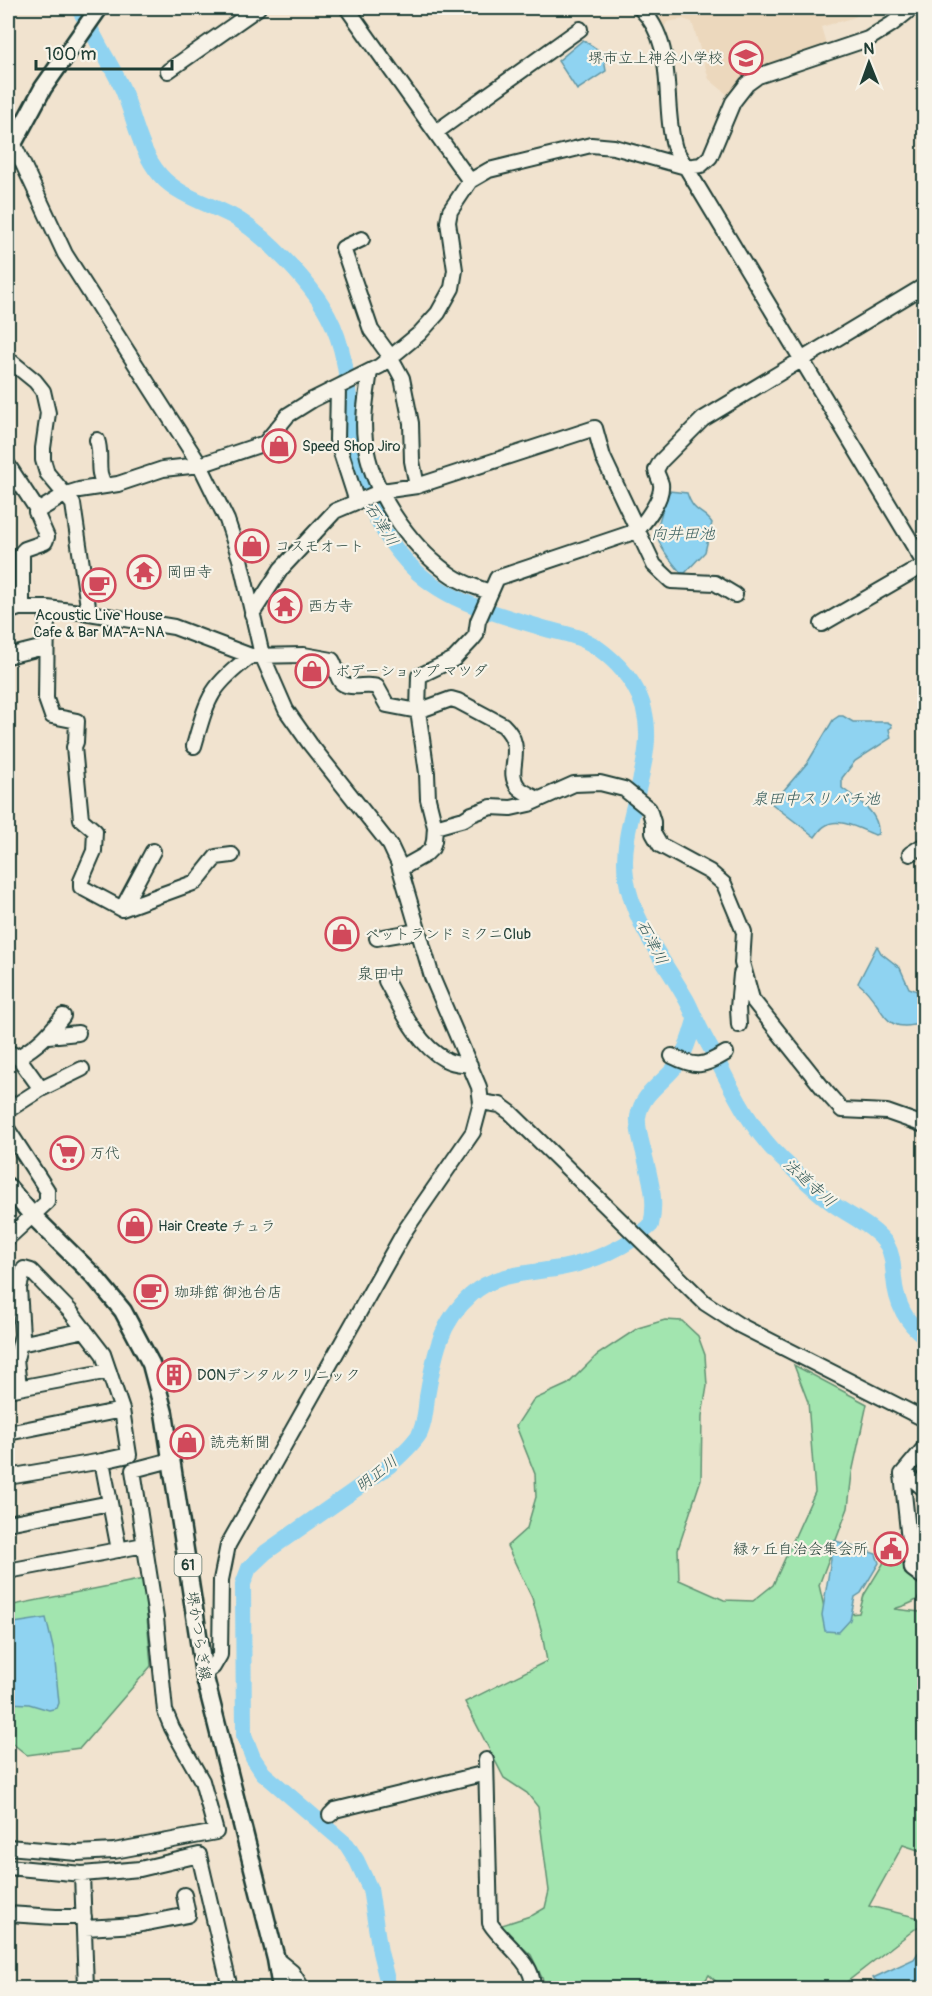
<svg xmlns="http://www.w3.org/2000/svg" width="932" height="1996" font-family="Pangolin,'Klee One',sans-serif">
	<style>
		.built { fill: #ecd8bd }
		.green { fill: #a2e5af; stroke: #609172; stroke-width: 1.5 }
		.water { fill: #8fd3f1; stroke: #6297a5; stroke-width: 1.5 }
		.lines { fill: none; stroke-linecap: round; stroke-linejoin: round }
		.river { stroke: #8fd3f1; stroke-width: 16 }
		.minor-casing { stroke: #1f3d34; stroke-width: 18 }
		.major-casing { stroke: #1f3d34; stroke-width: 21 }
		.minor { stroke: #f7f3e8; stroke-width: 14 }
		.major { stroke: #f7f3e8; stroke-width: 16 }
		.labels { text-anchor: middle; stroke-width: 4.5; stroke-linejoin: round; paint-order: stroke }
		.shield { fill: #f7f3e8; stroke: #60746a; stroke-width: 1.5 }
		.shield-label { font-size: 14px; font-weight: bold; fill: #1f3d34 }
		.poi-label { font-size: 15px; fill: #1f3d34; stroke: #f7f3e8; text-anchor: start }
		.street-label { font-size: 15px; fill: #1f3d34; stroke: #f7f3e8 }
		.water-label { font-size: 16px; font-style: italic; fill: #355b5a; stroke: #f7f3e8 }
		.neighbourhood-label { font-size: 16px; fill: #1f3d34; stroke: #f7f3e8 }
	</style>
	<rect width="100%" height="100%" fill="#f1e3cf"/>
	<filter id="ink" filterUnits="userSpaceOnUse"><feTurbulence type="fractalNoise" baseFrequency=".0167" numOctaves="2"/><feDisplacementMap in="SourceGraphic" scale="12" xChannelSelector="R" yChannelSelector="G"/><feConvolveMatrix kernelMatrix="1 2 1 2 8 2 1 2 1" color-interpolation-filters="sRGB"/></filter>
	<g filter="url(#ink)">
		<path class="built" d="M660,8H865L855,17L821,27L827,47L749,71L729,96L709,79L692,22L683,19L667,22L665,26L658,24L662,13Z"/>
		<path class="green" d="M665,1320L682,1321L698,1336L705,1355L707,1386L702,1416L701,1479L678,1549L679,1580L724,1600L753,1601L773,1585L815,1492L808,1402L794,1365L867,1404L852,1473L848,1508L819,1585L826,1616L859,1613L864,1595L883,1564L884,1560L907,1557C916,1570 932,1592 913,1602C907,1605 900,1607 894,1609L920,1612L924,1618V1852L903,1845L869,1906L924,1919V1922L839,1988H723L709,1975L700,1988H567L544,1982L531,1955L499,1926L533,1915L545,1908L549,1891L538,1807L527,1793L504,1778L465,1702L547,1661L541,1629L532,1598L507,1546L527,1528L536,1497L535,1474L516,1426L533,1400L568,1384L597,1355L638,1328Z
			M144,1579L151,1666L80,1748L27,1755L8,1740V1606Z"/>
		<path class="water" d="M583,40L603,53L606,71L577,90L558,61Z
			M669,491L687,493C694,515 704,510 712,523L705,552L685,573H681C650,536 654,536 669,491Z
			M839,716H843L853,722H887L891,724L892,727L889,729L891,738L855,761L842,778V788C857,800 880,812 878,834L875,835C862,830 838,816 825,826C821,828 818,833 815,837L772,804L808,762L833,720Z
			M877,946L881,953L900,968L909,988L917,991H924V1022C880,1038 886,1004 858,983Z
			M833,1540L876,1554L879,1563L861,1593L855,1597L850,1620L839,1632L825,1631L822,1615L831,1559L830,1544Z
			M46,1618L54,1652L59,1703L57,1708L49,1710L29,1704L8,1703V1624Z
			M924,1944V1988H886L873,1978L914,1959Z"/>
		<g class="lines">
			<path class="river" d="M78,8C86,19 92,32 99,45C107,60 116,74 123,90C135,119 139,150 160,175C178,196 210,204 234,217C265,235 311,283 328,315C350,356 348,402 354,448C360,491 377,529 407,562C442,601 494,613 543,628C556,632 571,634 584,640C603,649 623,668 634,686C671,746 617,813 626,877C633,923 664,960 686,999C690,1006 693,1014 697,1022C703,1035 710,1047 717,1060C735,1096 752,1130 782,1159C798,1174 815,1191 833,1204C851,1217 874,1226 887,1245C893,1255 893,1267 894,1278C896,1302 905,1322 924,1336
				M389,1988L380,1952L370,1889L357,1861L347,1845L263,1773L253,1758L244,1735L243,1584L249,1568L266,1552L389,1466C400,1456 413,1445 420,1433C425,1422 426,1409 427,1397C434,1357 439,1323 471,1295C494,1273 531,1273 561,1268C592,1262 628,1247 651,1225C657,1200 650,1178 644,1153C641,1141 637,1129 638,1117C642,1091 666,1082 679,1062C687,1049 691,1034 695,1020"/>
			<defs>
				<path id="minor" d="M347,8L470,181
					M640,8C678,44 661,103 675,149L924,563
					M168,71L258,8
					M8,132L65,254L200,465L227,520L240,559L262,655L286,710L310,744L390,845L398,862L432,977L479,1087L481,1102L473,1132L406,1229L228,1545L221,1580L220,1655L213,1667L204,1674
					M436,132L580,29
					M362,239L343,248L371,330L390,356L402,378L411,423L412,461L417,486
					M8,359L35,381L43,391L48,413L43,448V460L47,473L73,504L89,613
					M370,371C367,393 362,417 365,440C370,489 409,545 448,573C460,582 475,587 490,592
					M338,387L337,440L357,502
					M97,440C103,456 94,472 106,486
					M8,465L38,511
					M22,608V552L25,549L45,542L47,537L36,512L66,494L79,490L118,484L163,469L200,465L265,443L288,415L312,400L380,366L419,334L438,313L452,288L455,270L448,222L450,211L470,181L489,170L591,145L614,147L686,167L701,165L710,157L733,102L747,84L758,76L868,39L892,24L912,8
					M47,608L46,699L52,716L77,721L76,742L74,747L81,819L95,831L94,851L81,881V887L122,909L153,851
					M8,612L19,608H47L89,613L174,627L251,656L304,655L332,660C337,667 336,678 342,683C351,690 367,683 377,687L387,705L418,711L427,773L428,799L435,827L434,841L432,848L425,855L400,869
					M252,614L281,569L335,511L382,491L417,486L595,428L603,457L654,565L671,581L715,583L735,595
					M822,624L924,565
					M8,656L36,649H46
					M194,746C208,698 209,687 251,656
					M538,799C532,796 523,792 518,787C504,769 528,749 503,725L458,701L451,699L418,711L419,676L454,659L472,640L476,635L478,621L497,578L637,531C646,520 663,499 661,484C660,480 657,475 656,470L661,461L703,419L924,286
					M435,827L464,819L472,814L491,807L511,808L529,804L574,784L600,783L624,789L649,809L653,822V833L660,845L710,872L724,884L744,932L742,963L752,999L826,1092L842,1110L887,1112L924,1125
					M910,854L924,845
					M122,909L196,882L216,857L232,855
					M377,938L418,931
					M386,981C401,1008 417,1045 446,1060C453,1064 463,1064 470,1065
					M739,1025L738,1008L741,974
					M48,1036L78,1033
					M8,1052L18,1057L41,1089
					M672,1056C696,1068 703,1067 726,1053
					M18,1057C39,1045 49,1034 63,1016
					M481,1102L500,1105L511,1113L705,1303L739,1325L924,1419
					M8,1110L41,1089L82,1069
					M8,1130L47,1190V1202L8,1238
					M20,1344L85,1330
					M19,1387L16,1359L22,1335L19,1288L24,1269L31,1271L70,1311L103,1354L122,1410L129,1455L102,1461
					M8,1390L109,1371
					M8,1433L122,1410
					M924,1448L902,1474L912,1569L924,1578
					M904,1472L924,1489
					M8,1477L102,1461L119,1550
					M8,1523L110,1503
					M911,1559L924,1545
					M8,1571L144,1545
					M486,1760L490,1923C501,1942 537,1964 532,1988
					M330,1815L335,1810L486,1773
					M8,1847L77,1853L114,1851L216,1832L202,1781L172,1728L165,1711L156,1618L133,1470L171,1460
					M8,1867L82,1874L140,1869L199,1855L230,1988
					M82,1874L86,1988
					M8,1914L56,1917H84
					M85,1928L137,1925L188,1915L184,1895
					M276,1959L292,1972L302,1988"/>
				<path id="major" d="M8,153L43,88L99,8
					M8,1187L32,1215L94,1276L123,1311L151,1364L164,1413L204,1674L276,1959L281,1988"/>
			</defs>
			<use href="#minor" class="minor-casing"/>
			<use href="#major" class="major-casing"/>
			<use href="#minor" class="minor"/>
			<use href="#major" class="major"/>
		</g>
	</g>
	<defs>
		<symbol id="school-ring" viewBox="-11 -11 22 22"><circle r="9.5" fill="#f7f3e8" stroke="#d1495b" stroke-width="1.5"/><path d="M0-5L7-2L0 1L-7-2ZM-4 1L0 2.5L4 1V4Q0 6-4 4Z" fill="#d1495b"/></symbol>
		<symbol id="shop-ring" viewBox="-11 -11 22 22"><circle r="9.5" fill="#f7f3e8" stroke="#d1495b" stroke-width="1.5"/><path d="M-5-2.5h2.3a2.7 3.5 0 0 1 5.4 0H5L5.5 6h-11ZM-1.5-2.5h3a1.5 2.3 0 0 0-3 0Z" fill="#d1495b"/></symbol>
		<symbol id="temple-ring" viewBox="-11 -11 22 22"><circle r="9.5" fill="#f7f3e8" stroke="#d1495b" stroke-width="1.5"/><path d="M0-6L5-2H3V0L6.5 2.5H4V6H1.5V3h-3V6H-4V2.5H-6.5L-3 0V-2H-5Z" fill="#d1495b"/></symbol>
		<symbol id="cafe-ring" viewBox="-11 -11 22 22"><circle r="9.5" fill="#f7f3e8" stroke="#d1495b" stroke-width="1.5"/><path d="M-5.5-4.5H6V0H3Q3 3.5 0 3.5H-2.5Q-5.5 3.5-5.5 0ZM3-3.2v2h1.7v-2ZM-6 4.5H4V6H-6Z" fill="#d1495b"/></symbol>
		<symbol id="supermarket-ring" viewBox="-11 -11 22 22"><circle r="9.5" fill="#f7f3e8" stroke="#d1495b" stroke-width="1.5"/><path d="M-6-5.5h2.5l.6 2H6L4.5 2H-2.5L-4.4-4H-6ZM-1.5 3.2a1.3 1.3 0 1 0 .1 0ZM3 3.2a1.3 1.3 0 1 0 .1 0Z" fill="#d1495b"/></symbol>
		<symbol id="building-ring" viewBox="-11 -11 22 22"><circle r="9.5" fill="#f7f3e8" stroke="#d1495b" stroke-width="1.5"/><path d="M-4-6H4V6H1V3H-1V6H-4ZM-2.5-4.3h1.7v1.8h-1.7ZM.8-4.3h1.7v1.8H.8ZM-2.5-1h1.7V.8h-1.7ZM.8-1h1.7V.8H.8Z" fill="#d1495b"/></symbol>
		<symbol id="civic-ring" viewBox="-11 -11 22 22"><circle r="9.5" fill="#f7f3e8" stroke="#d1495b" stroke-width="1.5"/><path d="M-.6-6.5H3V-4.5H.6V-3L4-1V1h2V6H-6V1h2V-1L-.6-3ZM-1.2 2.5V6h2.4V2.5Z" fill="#d1495b"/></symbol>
	</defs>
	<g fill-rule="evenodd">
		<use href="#school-ring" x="727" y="39" width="38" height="38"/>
		<use href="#shop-ring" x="260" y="427" width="38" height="38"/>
		<use href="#shop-ring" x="233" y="527" width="38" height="38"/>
		<use href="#temple-ring" x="125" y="553" width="38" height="38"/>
		<use href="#cafe-ring" x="80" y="566" width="38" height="38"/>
		<use href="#temple-ring" x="266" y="587" width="38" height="38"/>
		<use href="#shop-ring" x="293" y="652" width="38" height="38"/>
		<use href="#shop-ring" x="323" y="915" width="38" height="38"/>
		<use href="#supermarket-ring" x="48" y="1134" width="38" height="38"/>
		<use href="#shop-ring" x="116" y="1207" width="38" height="38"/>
		<use href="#cafe-ring" x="132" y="1273" width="38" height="38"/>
		<use href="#building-ring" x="155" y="1356" width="38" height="38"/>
		<use href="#shop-ring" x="168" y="1423" width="38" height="38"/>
		<use href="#civic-ring" x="872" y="1530" width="38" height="38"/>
	</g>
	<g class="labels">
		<rect class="shield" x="174.5" y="1554" width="27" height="22" rx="4.5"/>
		<g class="shield-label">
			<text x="188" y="1570">61</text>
		</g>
		<g class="poi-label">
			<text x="723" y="63" text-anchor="end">堺市立上神谷小学校</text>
			<text x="302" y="451">Speed Shop Jiro</text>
			<text x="275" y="551">コスモオート</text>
			<text x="167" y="577">岡田寺</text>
			<text x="308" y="611">西方寺</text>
			<text x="99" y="620" text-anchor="middle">Acoustic Live House<tspan x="99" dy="17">Cafe &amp; Bar MA-A-NA</tspan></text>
			<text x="335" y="676">ボデーショップ マツダ</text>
			<text x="365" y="939">ペットランド ミクニClub</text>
			<text x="90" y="1158">万代</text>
			<text x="158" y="1231">Hair Create チュラ</text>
			<text x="174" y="1297">珈琲館 御池台店</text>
			<text x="197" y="1380">DONデンタルクリニック</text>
			<text x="210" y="1447">読売新聞</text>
			<text x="868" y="1554" text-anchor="end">緑ヶ丘自治会集会所</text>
		</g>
		<g class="street-label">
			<text transform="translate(199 1636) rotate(81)" y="5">堺かつらぎ線</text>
		</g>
		<g class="water-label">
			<text transform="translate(382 524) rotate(58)" y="6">石津川</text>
			<text x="683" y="539">向井田池</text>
			<text x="816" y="804">泉田中スリバチ池</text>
			<text transform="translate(653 942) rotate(63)" y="6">石津川</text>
			<text transform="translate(810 1182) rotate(42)" y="6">法道寺川</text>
			<text transform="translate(376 1473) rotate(-38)" y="6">明正川</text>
		</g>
		<g class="neighbourhood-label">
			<text x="381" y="979">泉田中</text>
		</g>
	</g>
	<rect width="932" height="1996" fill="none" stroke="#f7f3e8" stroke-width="30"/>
	<rect x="15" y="15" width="902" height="1966" fill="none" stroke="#1f3d34" stroke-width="2" filter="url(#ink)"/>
	<g transform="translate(869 63) rotate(359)" stroke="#f7f3e8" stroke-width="4.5" paint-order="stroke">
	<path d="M0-4.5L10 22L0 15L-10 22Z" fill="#1f3d34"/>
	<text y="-9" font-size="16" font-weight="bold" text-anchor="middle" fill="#1f3d34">N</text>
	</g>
	<path d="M36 60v9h136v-9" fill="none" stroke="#1f3d34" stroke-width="3"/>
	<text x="45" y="60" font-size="18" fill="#1f3d34" stroke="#f7f3e8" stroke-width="4.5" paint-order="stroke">100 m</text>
</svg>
